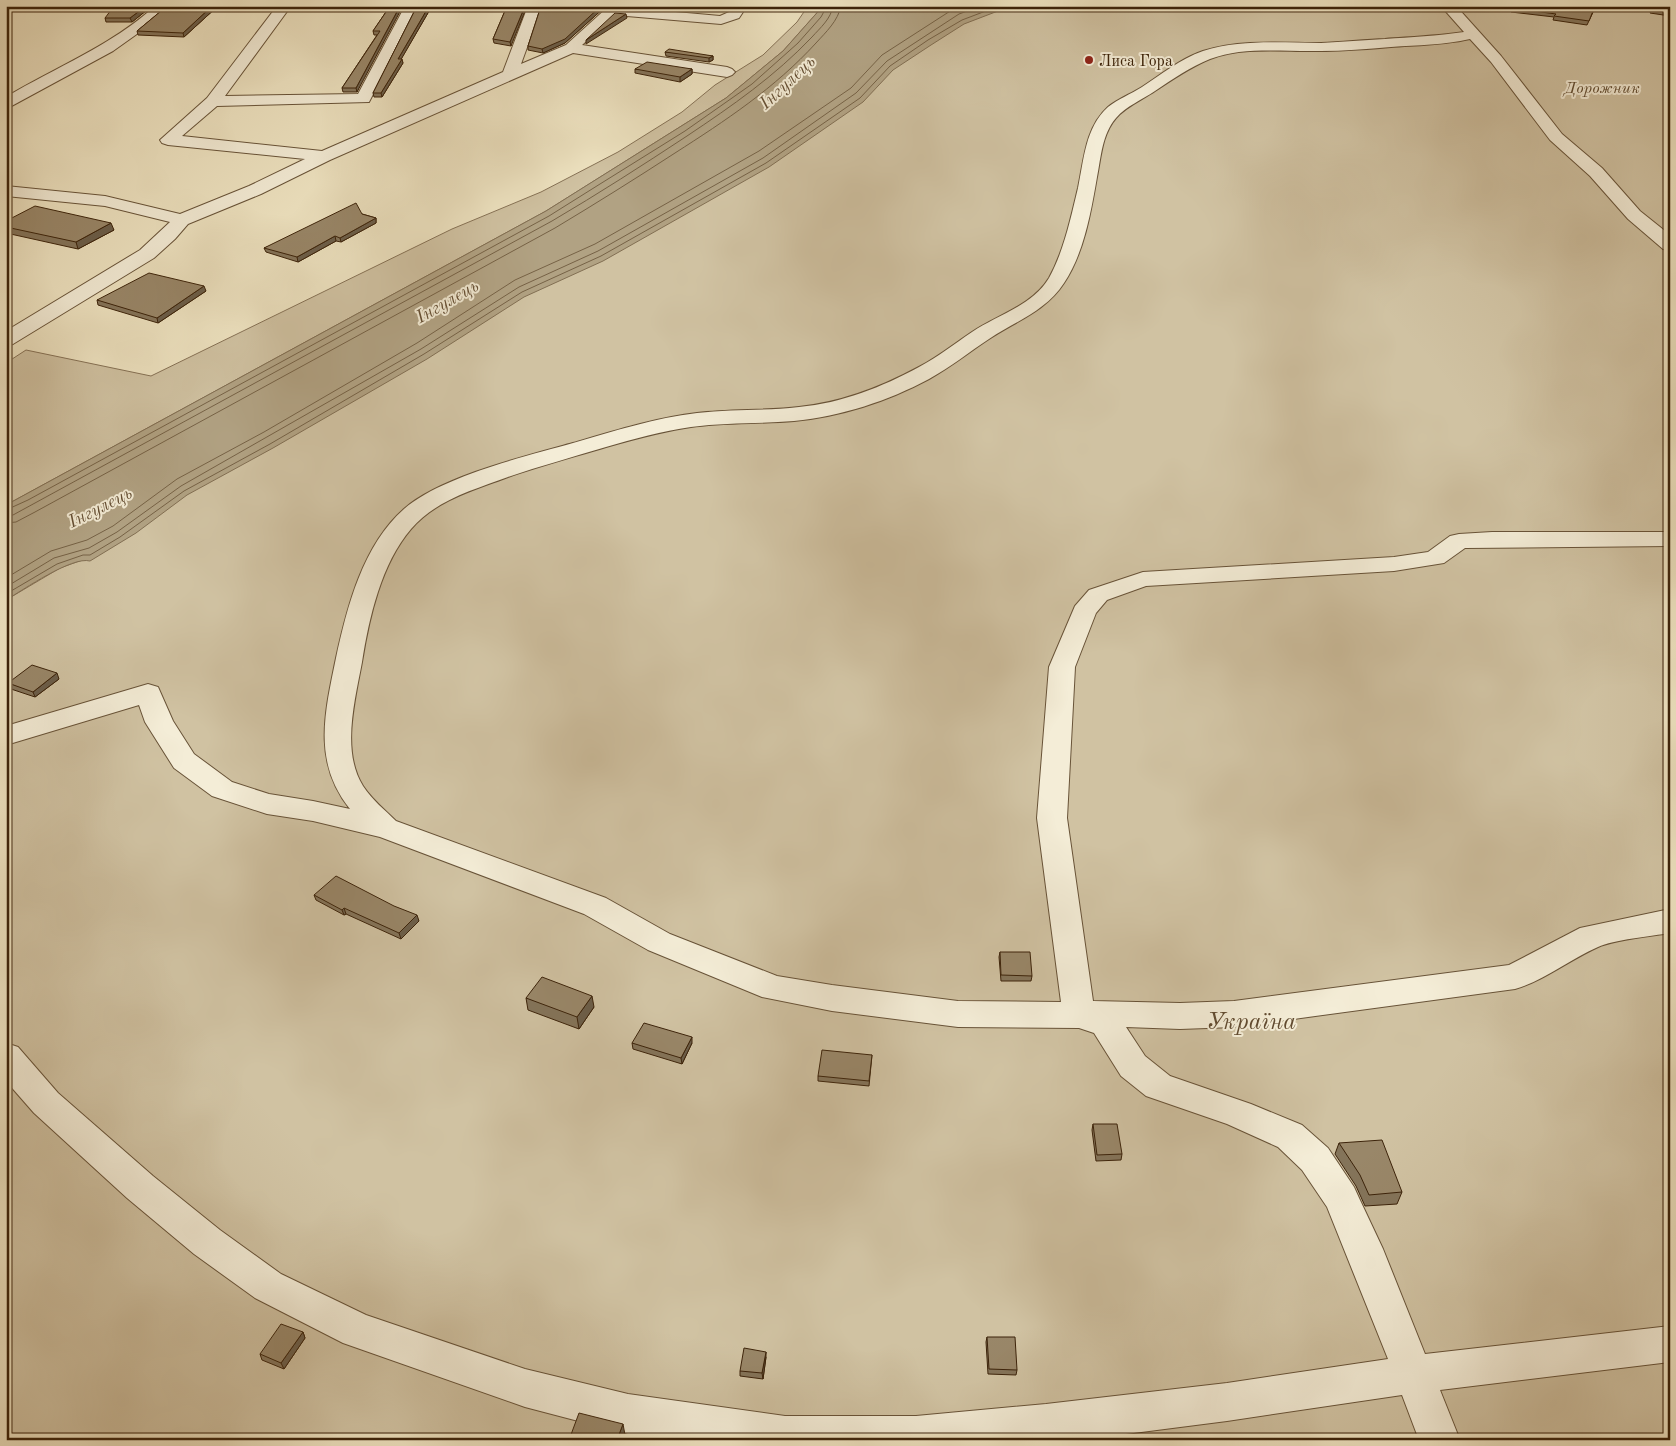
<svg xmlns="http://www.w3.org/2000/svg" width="1676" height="1446" font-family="'Old Standard TT',serif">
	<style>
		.green { fill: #d0c2a2; stroke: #867256 }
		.water { fill: #b1a283; stroke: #826f53 }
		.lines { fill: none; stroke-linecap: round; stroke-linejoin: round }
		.shore { stroke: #766246; stroke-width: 1 }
		.minor-casing { stroke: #685338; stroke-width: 2 }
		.minor { fill: #f4edd7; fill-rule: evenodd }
		.wall { fill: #84745a; stroke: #3c230a }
		.shaded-wall { fill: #6b5e4a; stroke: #3c230a }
		.building { fill: #998769; stroke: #3c230a }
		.poi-dot { fill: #8f2418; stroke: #f4edd7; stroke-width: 2 }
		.labels { text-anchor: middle; stroke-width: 4; stroke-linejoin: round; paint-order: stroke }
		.far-poi-label { font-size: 16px; fill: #3c230a; stroke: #f4edd7; text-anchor: start }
		.far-park-label { font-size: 16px; font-style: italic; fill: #614b30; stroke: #f4edd7 }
		.far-water-label { font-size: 18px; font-style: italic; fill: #654f34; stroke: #f4edd7 }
		.near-park-label { font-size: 24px; font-style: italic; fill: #614b30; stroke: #f4edd7 }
	</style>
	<rect width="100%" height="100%" fill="#eee3c1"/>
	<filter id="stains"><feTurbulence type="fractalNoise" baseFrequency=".004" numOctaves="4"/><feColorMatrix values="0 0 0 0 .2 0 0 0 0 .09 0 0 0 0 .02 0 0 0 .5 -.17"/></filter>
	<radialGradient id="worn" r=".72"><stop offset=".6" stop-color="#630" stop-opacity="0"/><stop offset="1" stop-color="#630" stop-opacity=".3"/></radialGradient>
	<path class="green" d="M808,6H823L783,51L726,98L546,211L6,505V363L26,350L151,376L452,229L541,192L618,152L682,112L715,85L763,55L797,22Z
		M884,6H1670V1440H6V600L60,568L85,559L105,536Z"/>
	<path class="water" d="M823,6H1011L964,24L931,45L893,70L863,102L769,167L603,261L524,297L427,359L273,448L187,495L136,533L90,561C72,556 23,590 6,600V505L546,211L726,98L783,51Z"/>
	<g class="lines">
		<path class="shore" d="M6,510L28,500L549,216L600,184L685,131L752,84L798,43L821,17L827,6
			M6,516L13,515L552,221C598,194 643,165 687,136C732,106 775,76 812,37C820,28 831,19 833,6
			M6,523L16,522L35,512L555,228C595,204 635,179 675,153C725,121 775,88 816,43C826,32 838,21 841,6
			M6,578L51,551L87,540L113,526L177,479L264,432L417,343L515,280L595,244L759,151L851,88L882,55L958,6
			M6,587L54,558L89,548L117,532L181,486L421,349L519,287L598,251L763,158L856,93L887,61L959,14L981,6
			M6,594L57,564L83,555H90L120,537L184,491L270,444L424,354L522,292L601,256L766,163L860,98L890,66L928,40L962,20L999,6"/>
		<defs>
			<path id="minor" d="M155,6H170L151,24L113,51L6,109V97C56,67 111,46 155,6Z
				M277,6H291L225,96L358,94L405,6H419L369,102L217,106L182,136L322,151L503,72L528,6H542L521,64L566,45L609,6L720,16L729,12L733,6H747L739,18L721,24L615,15L582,45L727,67L732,69L735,72L732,75L727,77L573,53L330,160L261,194L188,224L175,239L154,258L13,344L6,346V331L140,250L170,222L105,206L6,196V186L105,196L180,214L249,186L305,159L168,145L162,143L160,140L207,98Z
				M1441,6H1456L1501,56L1562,134L1602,168L1640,211L1670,235V250L1663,249L1628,219L1590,176L1550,140L1491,62L1470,39C1444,45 1418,45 1391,47C1367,49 1344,51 1320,51C1284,52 1244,46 1210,59C1190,67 1173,79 1155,91C1142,100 1126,106 1116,118C1102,134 1101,157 1097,177C1091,212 1084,253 1064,283C1046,311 1016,321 989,339C969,352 951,367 929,379C888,401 842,416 794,421C760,424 725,422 691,427C662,431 634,439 606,447C573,457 540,466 508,477C473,490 436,500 411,529C381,564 369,618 362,662C355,700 341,751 363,786C372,800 385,810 396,821L606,898L670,934L777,976L832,985L958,1001L1061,1002L1037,818L1049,667L1075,606L1089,590L1143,572L1394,557L1428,552L1450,536L1459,534L1492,532H1670V546L1465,548L1444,563L1394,571L1146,586L1107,600L1096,613L1075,667L1067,818L1093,1001L1180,1003L1234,1001L1509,965L1580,928L1670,909V933C1652,936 1613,940 1598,947C1569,960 1545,980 1515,989L1234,1027L1180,1029L1126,1027L1145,1056L1170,1076L1251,1104L1302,1125L1328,1148L1354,1187L1359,1198L1383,1249L1425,1354L1670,1326V1362L1440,1390L1460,1440H1419L1402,1395L1227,1421L1079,1440H671L628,1434L525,1407L343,1343L255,1298L194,1254L127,1198L34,1113L6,1081V1043L18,1047L58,1093L153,1176L220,1230L281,1274L366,1315L525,1369L628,1394L785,1416H916L1046,1404L1227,1383L1388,1359L1327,1207L1302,1170L1278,1147L1227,1124L1146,1096L1121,1076L1094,1033L1079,1028L958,1027L832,1011L762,997L648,950L584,914L380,837L313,821L267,814L212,796L174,768L145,722L139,705L6,745V726L148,684L158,687L173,721L194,754L232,782L269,794L313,801L350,809C312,762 325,712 336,658C347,607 363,545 404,509C440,477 526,456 573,443C614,431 655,418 697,413C731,409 765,411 799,407C842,403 882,387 919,367C938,357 954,344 972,332C997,315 1032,306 1049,278C1064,251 1071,217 1078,188C1084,160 1085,128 1108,107C1118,99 1131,94 1142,87C1162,74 1180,59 1203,51C1242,39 1282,43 1321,43C1343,42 1363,40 1385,39C1411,37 1437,36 1464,32Z"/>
		</defs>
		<use href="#minor" class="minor-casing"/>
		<use href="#minor" class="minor"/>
	</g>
	<path class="wall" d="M152,6L132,22H106L105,18Z
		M167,6H218L184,37L138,35L137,31Z
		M390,6L357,92H343L342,88L377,35H374L373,31Z
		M417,6H432L401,59L403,63L382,97H374L373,93Z
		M507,6L511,46L494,43L493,39Z
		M541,6H606L565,43L543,53L528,50V46Z
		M718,6H731L729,9H718Z
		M747,6H765L764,9H747Z
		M1596,6L1587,25L1553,20L1554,17L1511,12L1512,8Z
		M1670,6V16L1650,13L1652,9Z
		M665,52L713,56V60L709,62L666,56Z
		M635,69H692V74L680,82L635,73Z
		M362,214L376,218V223L341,242L336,241L298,262L266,252L264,248Z
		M6,221L114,230L78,249L6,233Z
		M206,291L158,323L98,305L97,300Z
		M59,679L35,697L11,689L8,683Z
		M314,895L419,921L401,939L346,914L344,915L316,900Z
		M1000,952L1032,976L1031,981H1001L999,957Z
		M526,998L594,1007L579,1029L528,1010Z
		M632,1043H692L682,1064L633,1049Z
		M872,1055L869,1086L818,1081V1076Z
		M1093,1124L1122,1154L1121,1160L1096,1161L1092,1130Z
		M1339,1143L1402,1192L1397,1204L1365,1206L1356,1186L1335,1154Z
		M303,1332L305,1338L284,1369L262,1360L260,1354Z
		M987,1337L1017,1370L1016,1375L988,1374L986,1342Z
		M766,1357L763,1379L740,1376V1371Z"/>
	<path class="shaded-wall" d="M146,6H152L132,22L130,18Z
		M212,6H218L184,37L183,33Z
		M400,6H403L357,92L356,88Z
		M429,6H432L399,63L398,59Z
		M525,6H527L511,46L510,42Z
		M601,6H606L565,43L543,53L542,49Z
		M626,14L627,18L586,44V40Z
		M713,56V60L709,62V58Z
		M402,59L403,63L382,97L381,93Z
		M692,69V74L680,82V77Z
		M376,218V223L341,242L340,238Z
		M111,223L114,230L78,249L76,242Z
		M335,236L336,241L298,262L297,257Z
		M204,286L206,291L158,323L157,318Z
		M57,673L59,679L35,697L33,692Z
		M344,908L346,914L344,915L342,910Z
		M417,915L419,921L401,939L399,933Z
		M592,996L594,1007L579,1029L577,1017Z
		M692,1037V1043L682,1064L681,1058Z
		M303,1332L305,1338L284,1369L281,1363Z
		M766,1352V1357L763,1379L762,1373Z
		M623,1424L625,1435L623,1440H617Z"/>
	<path class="building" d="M114,6H146L130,18H105Z
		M167,6H212L183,33L137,31Z
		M390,6H400L356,88H342L380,31H373Z
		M417,6H429L398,59H402L381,93H373Z
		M507,6H525L510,42L493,39Z
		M541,6H601L565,39L542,49L528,46Z
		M1513,6H1595L1589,21L1554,16L1556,14L1512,8Z
		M1653,6H1670V12L1652,9Z
		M615,13L626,14L586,40Z
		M669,49L713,56L709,58L665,52Z
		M647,62L692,69L680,77L635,69Z
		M356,203L362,214L376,218L340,238L335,236L297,257L264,248Z
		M35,206L111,223L76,242L6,227V221Z
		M149,273L204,286L157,318L97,300Z
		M32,665L57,673L33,692L8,683Z
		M336,876L394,906L417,915L399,933L344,908L342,910L314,895Z
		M1000,952H1030L1032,976L1001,975Z
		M542,977L592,996L577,1017L526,998Z
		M644,1023L692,1037L681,1058L632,1043Z
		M822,1050L872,1055L869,1081L818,1076Z
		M1093,1124H1117L1122,1154L1097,1155Z
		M1382,1140L1402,1192L1369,1195L1360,1175L1339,1143Z
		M281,1324L303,1332L281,1363L260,1354Z
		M987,1337H1015L1017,1370L989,1369Z
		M744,1348L766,1352L762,1373L740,1371Z
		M579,1413L623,1424L617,1440H569Z"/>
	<circle class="poi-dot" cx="1089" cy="60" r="5"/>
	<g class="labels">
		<g class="far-poi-label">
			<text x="1099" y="66">Лиса Гора</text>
		</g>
		<g class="far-park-label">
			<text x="1602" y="93">Дорожник</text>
		</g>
		<g class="far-water-label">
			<text transform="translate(787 82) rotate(-43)" y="6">Інгулець</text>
			<text transform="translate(447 301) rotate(-30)" y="6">Інгулець</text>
			<text transform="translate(100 507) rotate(-27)" y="6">Інгулець</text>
		</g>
		<g class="near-park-label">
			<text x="1251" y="1029">Україна</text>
		</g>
	</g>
	<rect width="1676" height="1446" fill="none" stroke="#eee3c1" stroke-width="25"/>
	<rect x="8" y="8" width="1661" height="1431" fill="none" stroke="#3c230a" stroke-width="2.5"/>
	<rect x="12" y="12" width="1651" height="1421" fill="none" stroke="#3c230a"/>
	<rect width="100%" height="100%" filter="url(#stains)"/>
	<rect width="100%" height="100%" fill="url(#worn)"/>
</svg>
